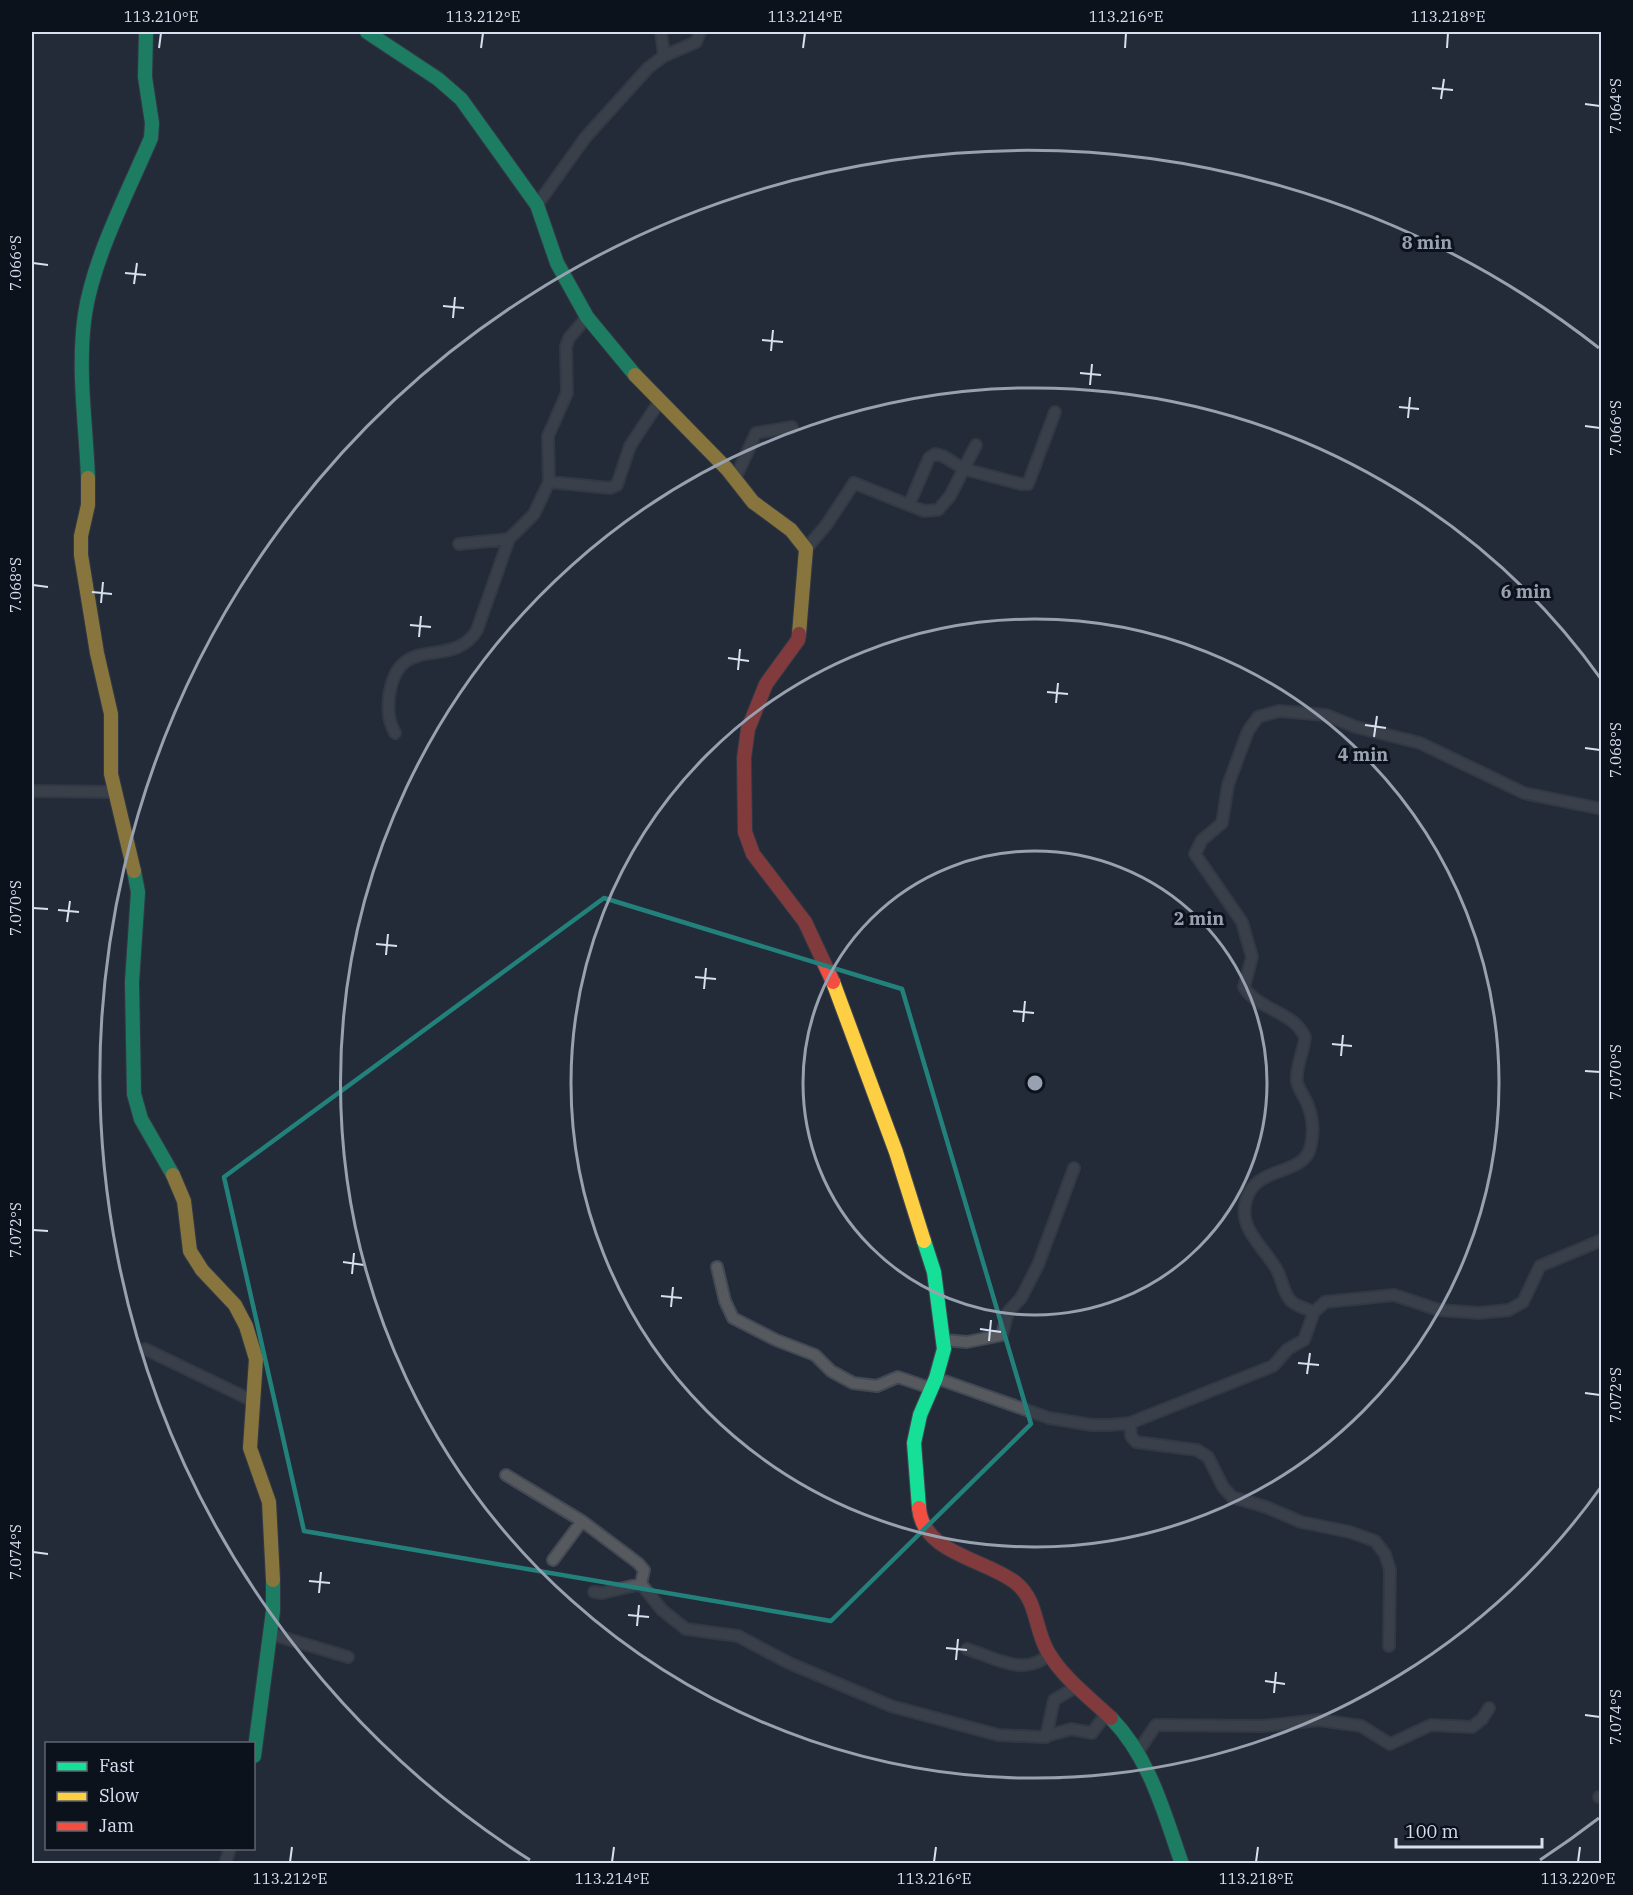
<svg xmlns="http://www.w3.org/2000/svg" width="1633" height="1895" font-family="'IBM Plex Serif',serif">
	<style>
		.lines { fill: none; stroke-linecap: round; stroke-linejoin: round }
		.street-casing { stroke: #424954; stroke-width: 14 }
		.fast-casing { stroke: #424954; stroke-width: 16 }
		.slow-casing { stroke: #424954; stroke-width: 16 }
		.jam-casing { stroke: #424954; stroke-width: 16 }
		.street { stroke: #565a5f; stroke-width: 10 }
		.fast { stroke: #16e098; stroke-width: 14 }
		.slow { stroke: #ffcf43; stroke-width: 14 }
		.jam { stroke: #f24e42; stroke-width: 14 }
		.marked { fill: none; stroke: #23817b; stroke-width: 4.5; stroke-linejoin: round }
		.ticks { fill: none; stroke: #d7e0f0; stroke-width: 2 }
		.ring { fill: none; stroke: #98a1b0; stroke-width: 3 }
		.centre { fill: #98a1b0; stroke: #0c121c; stroke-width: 3 }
		.ring-label { font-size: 18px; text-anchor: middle; font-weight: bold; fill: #98a1b0; stroke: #0c121c; stroke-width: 6; stroke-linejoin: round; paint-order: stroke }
		.neatline { fill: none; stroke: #d7e0f0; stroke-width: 2 }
		.ticks-label { font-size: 15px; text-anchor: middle; fill: #d7e0f0 }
	</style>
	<rect width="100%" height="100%" fill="#242b38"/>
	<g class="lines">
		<defs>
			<path id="street" d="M661,32L664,56
				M537,205L585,138L648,68L664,56L696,42L700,32
				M735,479L756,433L792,427
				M549,482L610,488L617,485L630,446L659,402
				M909,505L929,458L935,454L943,456L964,469L1021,484H1028L1055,412
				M459,544L509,539L534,514L549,482L548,436L567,393L566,347L569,338L587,317
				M806,549L827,524L854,483L924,511L938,510L950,496L976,445
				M395,733C388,720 388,711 389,697C398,629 452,672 477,630L509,539
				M32,791L116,792
				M717,1267L725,1301L733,1318L776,1340L815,1355L831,1371L853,1383L877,1386L898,1377L930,1388
				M1314,1312C1307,1309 1295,1306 1290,1300C1283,1292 1282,1279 1277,1270C1263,1245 1233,1226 1249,1193C1262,1167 1302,1174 1310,1149C1314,1134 1313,1117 1307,1103C1304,1096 1299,1090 1297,1082C1295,1067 1304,1052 1305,1037C1292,1010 1259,1011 1244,987L1252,957L1242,922L1195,854L1202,840L1222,823L1228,785L1248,731L1258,717L1279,711L1326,715L1356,727L1420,743L1524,793L1602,809
				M943,1340L967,1342L1002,1335L1008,1312L1021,1298L1038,1265L1074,1168
				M145,1349L253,1401
				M936,1378L1049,1418L1092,1425H1110L1130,1423L1273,1366L1288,1349L1304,1340L1314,1312L1325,1302L1394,1295L1439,1310L1479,1313L1509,1310L1523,1302L1540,1266L1602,1240
				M1130,1423L1131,1436L1136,1442L1197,1450L1208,1457L1223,1487L1232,1497L1266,1507L1301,1522L1350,1532L1375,1541L1385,1554L1390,1570L1389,1646
				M506,1475L582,1521L638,1563L644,1570L641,1584L662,1610L686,1629L738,1636L789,1663L891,1706L998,1735L1043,1737L1071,1729L1092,1733L1106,1714
				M553,1560L582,1521
				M594,1592L602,1593L641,1584
				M271,1634L348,1657
				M967,1649C996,1658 1023,1677 1049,1655
				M1046,1737L1054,1700L1076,1687
				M1137,1753L1156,1725L1263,1726L1319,1720L1361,1726L1390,1744L1431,1725L1472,1727L1482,1719L1489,1708
				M1599,1797H1602
				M225,1864L230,1848"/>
			<path id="fast" d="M367,32L438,79L461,99L537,205L557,263L587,317L635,375
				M88,478C86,424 77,369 85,314C94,256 128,192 151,138L152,123L145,77L146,32
				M134,871L138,892L132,982L134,1094L141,1119L173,1175
				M919,1508L914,1443L920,1415L936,1378L944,1349L934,1272L924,1241
				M1111,1718C1150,1758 1164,1813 1182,1864
				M254,1756L273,1611V1580"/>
			<path id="slow" d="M635,375L727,469L753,502L791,530L806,549L799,634
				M88,478V505L81,536V555L97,653L111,714V774L134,871
				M833,982L896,1152L924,1241
				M173,1175L184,1201L190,1251L202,1270L235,1305L246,1326L256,1359L250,1448L269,1502L273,1580"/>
			<path id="jam" d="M799,634L798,640L766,684L748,729L744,758L745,832L753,854L805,922L833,982
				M919,1508C923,1554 986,1559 1016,1583C1038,1601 1034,1628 1048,1652C1064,1679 1089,1697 1111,1718"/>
		</defs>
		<use href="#street" class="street-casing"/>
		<use href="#fast" class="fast-casing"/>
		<use href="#slow" class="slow-casing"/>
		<use href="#jam" class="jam-casing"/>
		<use href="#street" class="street"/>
		<use href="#fast" class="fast"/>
		<use href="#slow" class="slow"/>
		<use href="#jam" class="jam"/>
	</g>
	<path d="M0 0H1633V1895H0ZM604,898L902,989L1031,1424L831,1621L304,1531L224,1177Z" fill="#242b38" fill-opacity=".55" fill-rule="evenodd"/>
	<path class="marked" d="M604,898L902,989L1031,1424L831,1621L304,1531L224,1177Z"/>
	<path class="ticks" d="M159,48L161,33M481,48L483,33M803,48L805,33M1125,48L1126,33M1447,48L1448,33M1432,88L1453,90M1441,99L1444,79M1585,104L1600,106M33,263L48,265M125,273L146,275M134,284L137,263M443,306L464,308M453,318L455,297M762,340L783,342M771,351L773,330M1080,373L1101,375M1090,385L1092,364M1399,407L1419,409M1408,418L1410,397M1585,426L1600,428M33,585L48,587M92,592L112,594M101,603L103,582M410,625L431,627M419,637L421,616M728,658L749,661M738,670L740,649M1047,692L1068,694M1056,703L1058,683M1365,725L1386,728M1374,737L1377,716M1585,748L1600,750M33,908L48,909M58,910L79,912M67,922L70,901M376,944L397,946M386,955L388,934M695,977L716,979M704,989L706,968M1013,1011L1034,1013M1023,1022L1025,1001M1332,1044L1352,1046M1341,1056L1343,1035M1585,1071L1600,1072M33,1230L48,1231M343,1262L364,1265M352,1274L354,1253M661,1296L682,1298M671,1307L673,1287M980,1329L1001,1332M989,1341L991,1320M1298,1363L1319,1365M1307,1374L1310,1353M1585,1393L1600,1395M33,1552L48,1554M309,1581L330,1583M319,1593L321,1572M628,1615L649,1617M637,1626L639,1605M946,1648L967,1650M956,1660L958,1639M1265,1681L1285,1684M1274,1693L1276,1672M1585,1715L1600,1717M290,1862L292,1847M612,1862L614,1847M934,1862L936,1847M1256,1862L1258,1847M1578,1862L1580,1847"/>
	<g class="ring">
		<circle cx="1035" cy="1083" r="232"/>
		<circle cx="1035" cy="1083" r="464"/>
		<path d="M1601 1487A695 695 0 1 1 1601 679"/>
		<path d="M1599 1818A927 927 0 0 1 1540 1860M530 1860A927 927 0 1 1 1599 348"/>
	</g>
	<circle cx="1035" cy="1083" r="9" class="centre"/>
	<g class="ring-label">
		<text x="1427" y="249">8 min</text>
		<text x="1526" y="598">6 min</text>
		<text x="1363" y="761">4 min</text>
		<text x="1199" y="925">2 min</text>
	</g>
	<rect width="1633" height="1895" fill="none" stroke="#0c121c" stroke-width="66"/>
	<rect x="45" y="1742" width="210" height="108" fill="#0c121c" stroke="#5d6471" stroke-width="1.5"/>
	<rect x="57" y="1762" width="30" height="9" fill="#16e098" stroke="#5d6471" stroke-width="1.5"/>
	<text x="99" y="1772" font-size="18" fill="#d7e0f0">Fast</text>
	<rect x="57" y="1792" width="30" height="9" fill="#ffcf43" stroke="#5d6471" stroke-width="1.5"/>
	<text x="99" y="1802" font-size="18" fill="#d7e0f0">Slow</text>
	<rect x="57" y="1822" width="30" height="9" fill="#f24e42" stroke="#5d6471" stroke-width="1.5"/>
	<text x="99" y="1832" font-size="18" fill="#d7e0f0">Jam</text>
	<path d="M1396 1838v9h146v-9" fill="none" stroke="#d7e0f0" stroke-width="3"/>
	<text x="1405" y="1838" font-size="18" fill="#d7e0f0" stroke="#0c121c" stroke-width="4.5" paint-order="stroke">100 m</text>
	<rect x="33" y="33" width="1567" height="1829" class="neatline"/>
	<g class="ticks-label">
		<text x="161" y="22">113.210°E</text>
		<text x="483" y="22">113.212°E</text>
		<text x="805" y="22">113.214°E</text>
		<text x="1126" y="22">113.216°E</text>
		<text x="1448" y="22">113.218°E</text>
		<text transform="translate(1616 106) rotate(-90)" y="5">7.064°S</text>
		<text transform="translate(16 263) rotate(-90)" y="5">7.066°S</text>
		<text transform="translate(1616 428) rotate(-90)" y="5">7.066°S</text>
		<text transform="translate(16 585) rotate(-90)" y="5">7.068°S</text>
		<text transform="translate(1616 750) rotate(-90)" y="5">7.068°S</text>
		<text transform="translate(16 908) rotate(-90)" y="5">7.070°S</text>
		<text transform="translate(1616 1072) rotate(-90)" y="5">7.070°S</text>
		<text transform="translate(16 1230) rotate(-90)" y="5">7.072°S</text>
		<text transform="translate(1616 1395) rotate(-90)" y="5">7.072°S</text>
		<text transform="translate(16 1552) rotate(-90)" y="5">7.074°S</text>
		<text transform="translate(1616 1717) rotate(-90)" y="5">7.074°S</text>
		<text x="290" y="1884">113.212°E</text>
		<text x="612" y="1884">113.214°E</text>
		<text x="934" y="1884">113.216°E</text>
		<text x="1256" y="1884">113.218°E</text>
		<text x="1578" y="1884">113.220°E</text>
	</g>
</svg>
